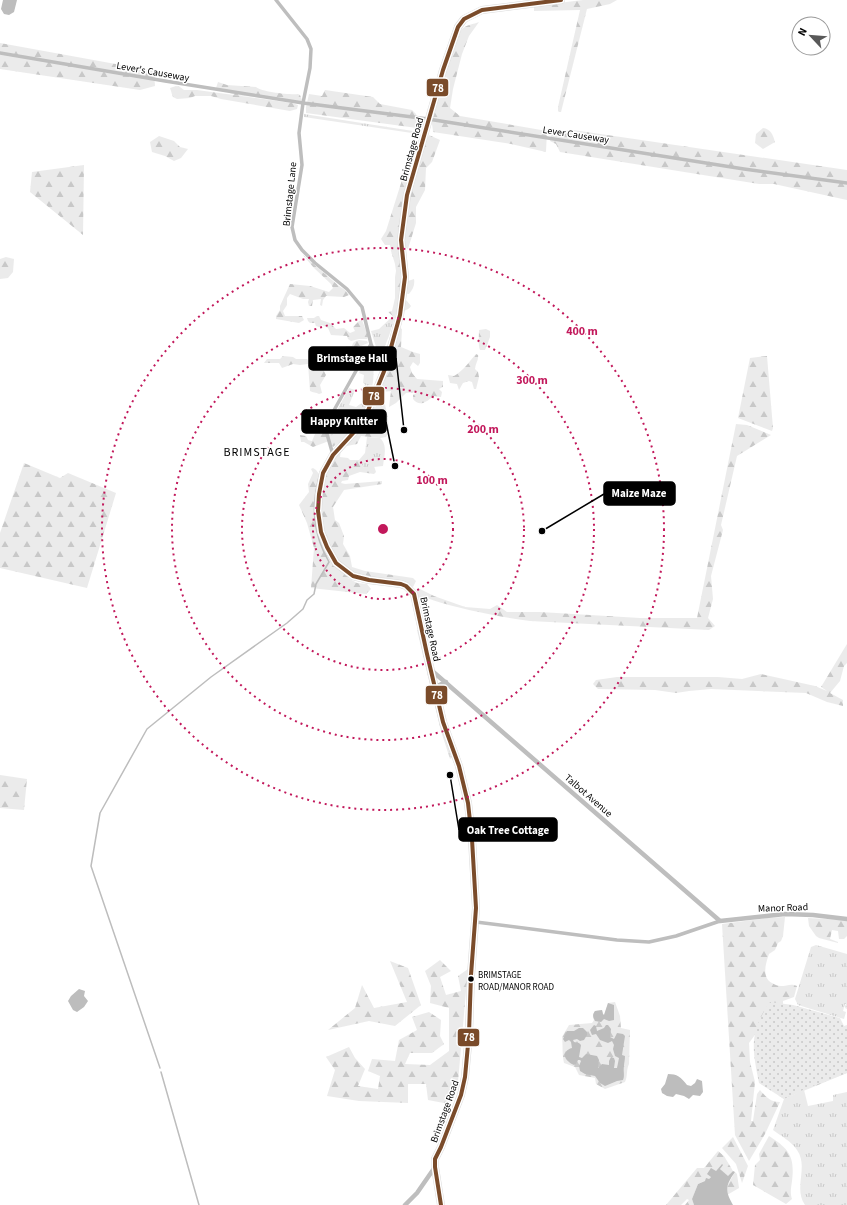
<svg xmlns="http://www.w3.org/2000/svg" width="847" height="1205" font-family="'Source Sans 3',sans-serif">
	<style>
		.grass { fill: url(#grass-tufts) }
		.forest { fill: url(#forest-firs) }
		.garden { fill: url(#garden-dots) }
		.water { fill: #bdbdbd }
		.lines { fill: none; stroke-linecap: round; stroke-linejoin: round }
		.stream { stroke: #bdbdbd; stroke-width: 1.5 }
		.primary-casing { stroke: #dbdbdb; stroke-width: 8 }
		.minor { stroke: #bebebe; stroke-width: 3.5 }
		.tertiary { stroke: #bebebe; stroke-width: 4.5 }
		.primary { stroke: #bebebe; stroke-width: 5.5 }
		.bus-1-casing { stroke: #fff; stroke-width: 7 }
		.bus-1 { stroke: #7a4b2a; stroke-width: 4 }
		.ring { fill: none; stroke: #c2185b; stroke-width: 2; stroke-dasharray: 2 4 }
		.bus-dot { fill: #000; stroke: #fff; stroke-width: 1.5 }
		.labels { text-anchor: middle; stroke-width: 3; stroke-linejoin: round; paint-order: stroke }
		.bus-label { font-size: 9px; fill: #000; stroke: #fff; text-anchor: start }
		.street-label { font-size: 10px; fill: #000; stroke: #fff }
		.quarter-label { font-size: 12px; letter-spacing: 1px; fill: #000; stroke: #fff }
		.centre { fill: #c2185b; stroke: #fff; stroke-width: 2 }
		.ring-label { font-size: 12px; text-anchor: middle; font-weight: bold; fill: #c2185b; stroke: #fff; stroke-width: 3; stroke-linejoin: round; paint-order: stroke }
		.leader { fill: none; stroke: #000; stroke-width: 1.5 }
		.callout-dot { fill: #000; stroke: #fff; stroke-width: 1.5 }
		.callout { fill: #000; stroke: #000; stroke-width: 1.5 }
		.callout-label { font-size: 11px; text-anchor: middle; font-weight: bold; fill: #fff }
		.line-badge { stroke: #fff; stroke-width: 1.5 }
		.badge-label { font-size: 11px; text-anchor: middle; font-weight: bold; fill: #fff }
	</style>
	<defs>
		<pattern id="grass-tufts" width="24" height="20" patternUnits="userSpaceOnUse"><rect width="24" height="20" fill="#ebebeb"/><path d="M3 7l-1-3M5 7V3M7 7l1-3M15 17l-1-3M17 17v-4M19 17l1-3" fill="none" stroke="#c8c8c8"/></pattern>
		<pattern id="forest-firs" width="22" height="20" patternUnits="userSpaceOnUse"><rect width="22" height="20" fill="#ebebeb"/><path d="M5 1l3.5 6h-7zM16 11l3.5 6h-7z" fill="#c8c8c8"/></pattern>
		<pattern id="garden-dots" width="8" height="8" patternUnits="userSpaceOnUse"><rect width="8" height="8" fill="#ebebeb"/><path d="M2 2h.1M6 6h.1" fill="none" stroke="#c8c8c8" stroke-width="1.8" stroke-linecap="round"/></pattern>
	</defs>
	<rect width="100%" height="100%" fill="#fff"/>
	<path class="grass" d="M304,114L413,131L412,133L304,117Z
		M393,316L395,317L389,336L382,353L381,354L378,353L371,331L379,329Z
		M370,350L372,351C377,382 371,409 349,432C344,437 339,444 333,447L330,432L334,416L349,388L355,390L349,405L356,407L363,402L365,394L362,393L365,384L363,383L364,375L359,373L368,352Z
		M367,437L380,438C388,445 384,457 383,466L364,468L359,460L365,453Z
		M417,630H419L453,757L450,759L441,731Z
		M816,945L847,954V1009L845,1008L846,1004H845L843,1011L846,1012L844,1019L798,1005L795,999L811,947Z
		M804,1090L808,1106L833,1101V1095L847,1092V1205H805C793,1188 809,1167 797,1150C791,1141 781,1136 773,1130L784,1099Z"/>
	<path class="forest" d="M583,0H617L610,4L587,9L562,108L561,112H559L558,111V107L580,10L534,11V6Z
		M479,22L469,36L462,54L453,89L450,108L460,116L547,131L546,152L511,144L433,132C433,129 432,126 432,123C433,110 454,35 462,29C466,25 474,24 479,22Z
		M0,43L154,71L155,86L140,90L0,69Z
		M218,82L227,85L256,87C261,92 291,95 298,94L300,95L302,100V102L235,95L216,88Z
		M176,86L180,87L184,90H197L292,103L298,105L297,109L290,111L221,99L211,96H195L190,98L177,99L173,97L170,88Z
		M325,90L373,97L380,104L412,110L416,114L419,124L417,128L306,113V107L309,94L322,96Z
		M763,128C771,129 773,135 775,142L763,149L755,143L756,134Z
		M563,130H573L847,170V200L774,184H759L560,152L556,144L550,141L551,135Z
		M429,135L440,140L432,162L426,168L425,190L416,207V223L408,249L400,244L403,280L408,281L414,279C415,285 413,289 409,294L402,293L401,296L407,301L411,306C408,311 402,311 397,311L395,317L393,316L388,312L392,311L395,298V277L396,271L395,264L391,251L390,245H385L381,239L386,231L407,164L416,161Z
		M159,136L174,141L180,147L188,149L181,158L174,161L165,156L152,152L150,142Z
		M84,165L83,235L30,192L32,172Z
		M303,255L339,286L345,290L349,295L344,297L326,296L323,300L322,306L320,305L321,299L313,300L312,306H309L308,302L309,299H303L290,294L287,298V305L283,311L285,316H302L304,320L299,323L276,319V316L280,310V306L290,284L310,286L329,292L333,288L331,284L314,268Z
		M6,257L14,259L13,272L8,278L0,279V259Z
		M317,316H319L321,320L330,323L336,329L344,328L350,333L355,331L353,327L359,321L362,320L368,336L367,339H359L351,341L348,339L347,336L331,335L328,328L322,325L319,327L316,326L315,323H310L308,321L307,318H314Z
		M400,328L402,329L401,347L413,352L420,354V363L418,366L413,362L410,367L412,373L417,379L443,381V387L439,389L442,392L441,397L434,396C427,401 420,408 413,399V395L418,392L406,393L396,403L389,407L391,391L382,392C384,403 393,427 386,437L380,438L361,436L357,444L347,446L346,444L361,426L371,411L384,381Z
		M486,329L490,331V337L485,350H480C478,345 479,336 479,330Z
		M359,340L367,341L368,343L361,346H358L352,353L357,356L358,360L353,363L351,361L350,356L346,355L344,349L346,346H352C353,342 355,341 359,340Z
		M476,354L478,355C479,360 475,364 475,369L478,372L479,377L476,389H474L472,382L469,381L463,383L459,390L457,384L450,383L448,375L454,376C463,371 469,362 476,354Z
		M283,356L293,357L296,359H307L314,365H321L326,375L320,385L322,393L319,394C316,392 313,393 310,391L308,364L300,365L293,364L282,368L279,363H264L267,359H280Z
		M767,356L773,428L772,431L738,418L750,358Z
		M334,416L335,420L331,433L335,445L333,447L329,441L313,447L304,442H301L300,435L306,436L308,440L312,441L315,434C327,432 328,430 331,418Z
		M736,424L747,425L771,435L737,456L721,525L723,530L711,576L713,599L708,618L715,626L709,630L530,621C506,618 481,613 457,607C446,604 436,602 425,597L419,600L417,591L418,588L434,596L465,607L490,609L497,605L507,612H540L640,618H697Z
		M341,449L340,457L348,458L350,460H359L364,468L370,466H374L376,472L374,474L360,472L349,476L348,480L342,481L341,483L345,484L382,481V484L344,490L333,507L335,520L339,523L344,536L343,544L350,556L352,567L365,571L413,578L416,581L413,587L403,583L348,576V578L357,583L367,584L371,589L366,594L311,588L314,548L307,523L299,505L309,492L308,484L313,473L311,469L313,468L316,470L319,474H325L331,463Z
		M24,463L60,478L68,473L116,493L87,588L0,568V533Z
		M847,644V663L844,666L840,681L830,693L843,700V706L827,702L806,693L711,689L689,691L676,693L655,690L598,689L593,684L596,680L617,677H718L742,679L761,674L815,686L827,691L821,687Z
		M0,775L27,779L24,810L0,808Z
		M785,917L783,936L781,941L778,943L775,950L769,954C766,963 761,977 772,983C775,985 778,986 781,986C787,986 791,983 797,986L794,997L783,1001V1009L847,1046V1073L784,1099L779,1096L760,1028L749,1043L750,1062L755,1082L751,1121H753L757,1094L760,1090C766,1097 770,1102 780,1102L765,1134L749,1161L735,1135L722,924L767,918Z
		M808,918L847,920V936L844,939H839L838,931L832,930L830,939L838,942V943L819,938L816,936L809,926Z
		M440,960L451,971L440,977L446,995L461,991L458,976L468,969L458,1082L449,1104L428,1100L426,1084H408V1103L359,1101L327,1096L335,1070L326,1057L349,1047L355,1058L365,1069L358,1086L378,1089L380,1076L368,1071L372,1059L395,1061L399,1040L417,1030L412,1017L429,1012L441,1020L440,1036L444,1044L432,1053H410L405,1064L430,1065L449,1051V1008L430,1003L431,986L425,971Z
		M390,961L408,968L421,1005L395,1026L369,1021L328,1030L355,1008L362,985L374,1008L407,1002Z
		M615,1002L620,1016L621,1028L630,1030L629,1064C626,1070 628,1076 625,1082L605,1089L596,1084L595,1078L579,1075L575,1067L564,1063C562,1054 563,1046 562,1037L569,1025L592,1023L594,1020C592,1017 593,1014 595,1011L602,1010L603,1014L604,1015L608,1003Z
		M769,1136C789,1149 795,1156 792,1181C791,1188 790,1193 792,1199L786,1204L753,1185L755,1165L760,1160L759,1154Z
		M733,1137L748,1166L742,1183L736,1164L722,1148Z
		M718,1151L724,1156L733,1171L728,1177L720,1169L722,1164L709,1179L698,1184L692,1199L694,1205H685L689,1200L687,1199L681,1205H666L697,1168H704Z
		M735,1172L737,1174L739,1188L727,1195V1186Z"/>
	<path class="garden" d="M770,1002L793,1005L840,1018L844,1026L847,1025V1073L805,1089L784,1099L759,1083C752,1048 749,1033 770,1002Z"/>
	<path class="water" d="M3,0H17L14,12L9,15L4,14L1,9Z
		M79,989L85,991L84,996L88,1001L84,1007L77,1012L73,1010L68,1001L71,996Z
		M608,1003L614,1005V1020L609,1021L604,1019L601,1022L595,1021C593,1017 592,1015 595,1011L602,1010L603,1014L604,1015Z
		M594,1025L596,1026L597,1031L604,1028L606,1025H608L611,1029L610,1037L614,1039L617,1033L623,1034L625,1036L622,1055L625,1056C625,1060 624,1063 624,1066C623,1072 625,1075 623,1080L617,1081L605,1086L600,1083L595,1076L585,1074L580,1071L579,1066L581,1061L580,1060H578L576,1064L574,1065C569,1063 562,1057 566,1052C566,1051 570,1048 572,1048L571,1042L569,1040L565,1042L563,1039L567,1031H574L579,1028H583L587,1032V1035L584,1040L580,1041L577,1039L573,1040L574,1042L579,1043L581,1045L579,1057L582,1058L586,1054L597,1056L599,1060L598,1068L602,1064L609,1065V1061L611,1057L614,1058L615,1061L614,1068H617L619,1058L615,1056L613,1049L614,1045L612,1041L608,1043L600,1040L596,1034L592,1035L590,1030Z
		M668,1074C677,1074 681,1077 687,1085L691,1086L695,1083L697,1079L702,1081L703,1092L700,1096L693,1095L689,1099L684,1096L676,1094L673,1097L667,1096L662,1093L661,1089L665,1084Z
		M722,1164L723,1165L720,1169L728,1176L733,1171L735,1172C725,1186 725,1191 733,1205H694L692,1199L698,1184L705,1181L706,1178L709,1179L711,1177L707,1174L711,1168L716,1171Z"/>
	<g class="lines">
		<path class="stream" d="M160,1068L91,866L100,813L147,729L211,677L287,623L303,609L307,600L314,594L316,584L329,562C313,534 311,508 319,477
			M161,1072L199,1205"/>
		<defs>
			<path id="primary" d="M441,1205L435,1167V1159L441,1147L461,1095L465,1077L469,1034L471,975L476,908L472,839L468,803L459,766L443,722L427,654L414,594L406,586L401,584L369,580L353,576L336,563L327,547L321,532L318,511L319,494L323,473L333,455L356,430L367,413L385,369L400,315L405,277L401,240L407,195L443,70L458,27L464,19L482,10L561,0"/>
		</defs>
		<use href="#primary" class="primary-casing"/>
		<path class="minor" d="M276,0L307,39L311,49L310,68L303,103L299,133L302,165L292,227L295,240L302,250L315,263L347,289L362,307L371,344L378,362L385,369
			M0,53L165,81L303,103L428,119L744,169L847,183
			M333,455L327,434L328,421L371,344
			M476,922L617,940L649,942L676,936L720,921"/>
		<path class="tertiary" d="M430,669L720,921L785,914L813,915L847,919
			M435,687L446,682
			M405,1205L417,1193L435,1167"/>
		<use href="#primary" class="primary"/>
		<defs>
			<path id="bus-1" d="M441,1205L435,1167V1159L441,1147L461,1095L465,1077L469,1034L471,975L476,908L472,839L468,803L459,766L443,722L427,654L414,594L406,586L401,584L369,580L353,576L336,563L327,547L321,532L318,511L319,494L323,473L333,455L356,430L367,413L385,369L400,315L405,277L401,240L407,195L443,70L458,27L464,19L482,10L561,0"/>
		</defs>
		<use href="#bus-1" class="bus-1-casing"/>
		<use href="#bus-1" class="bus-1"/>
	</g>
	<g class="ring">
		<circle cx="383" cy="529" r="70"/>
		<circle cx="383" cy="529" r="141"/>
		<circle cx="383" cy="529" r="211"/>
		<circle cx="383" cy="529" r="281"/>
	</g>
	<circle class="bus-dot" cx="471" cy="979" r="3.5"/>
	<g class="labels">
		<g class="bus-label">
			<text x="478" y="978">BRIMSTAGE<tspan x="478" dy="12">ROAD/MANOR ROAD</tspan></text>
		</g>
		<g class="street-label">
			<text transform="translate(153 71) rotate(10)" y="4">Lever's Causeway</text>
			<text transform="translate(576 134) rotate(9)" y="4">Lever Causeway</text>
			<text transform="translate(411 149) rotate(-75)" y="4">Brimstage Road</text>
			<text transform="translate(289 194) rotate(-84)" y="4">Brimstage Lane</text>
			<text transform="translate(431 629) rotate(78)" y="4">Brimstage Road</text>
			<text transform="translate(589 795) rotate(41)" y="4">Talbot Avenue</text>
			<text transform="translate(783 907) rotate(-2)" y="4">Manor Road</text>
			<text transform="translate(444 1111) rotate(-70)" y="4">Brimstage Road</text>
		</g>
		<g class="quarter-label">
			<text x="257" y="456">BRIMSTAGE</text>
		</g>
	</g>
	<circle cx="383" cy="529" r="6" class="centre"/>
	<g class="ring-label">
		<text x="582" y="335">400 m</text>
		<text x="532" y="384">300 m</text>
		<text x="483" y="433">200 m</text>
		<text x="432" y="484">100 m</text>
	</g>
	<path class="leader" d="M404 430L396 358M395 466L386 422M542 531L604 494M450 775L459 830"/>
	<g class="callout-dot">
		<circle cx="404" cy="430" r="4"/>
		<circle cx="395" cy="466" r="4"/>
		<circle cx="542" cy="531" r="4"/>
		<circle cx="450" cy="775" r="4"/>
	</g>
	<g class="callout">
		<rect x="309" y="347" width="87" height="23" rx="4"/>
		<rect x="302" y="410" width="84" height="23" rx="4"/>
		<rect x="604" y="482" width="71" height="23" rx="4"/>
		<rect x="459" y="818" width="98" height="23" rx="4"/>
	</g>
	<g class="callout-label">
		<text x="352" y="362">Brimstage Hall</text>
		<text x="344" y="425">Happy Knitter</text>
		<text x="639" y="497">Maize Maze</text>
		<text x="508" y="834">Oak Tree Cottage</text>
	</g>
	<g class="line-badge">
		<rect x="426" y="78" width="23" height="19" rx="4" fill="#7a4b2a"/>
		<rect x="362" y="386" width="23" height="20" rx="4" fill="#7a4b2a"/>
		<rect x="425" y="685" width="23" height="20" rx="4" fill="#7a4b2a"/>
		<rect x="457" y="1028" width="23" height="19" rx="4" fill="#7a4b2a"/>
	</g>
	<g class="badge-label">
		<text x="438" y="92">78</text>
		<text x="374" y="400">78</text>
		<text x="437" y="699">78</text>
		<text x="469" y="1041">78</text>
	</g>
	<g transform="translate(811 36) rotate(296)"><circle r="19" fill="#ffffff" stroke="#999999"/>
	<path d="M0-3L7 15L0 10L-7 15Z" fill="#595959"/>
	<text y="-6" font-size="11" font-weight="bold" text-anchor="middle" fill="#000000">N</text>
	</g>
</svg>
